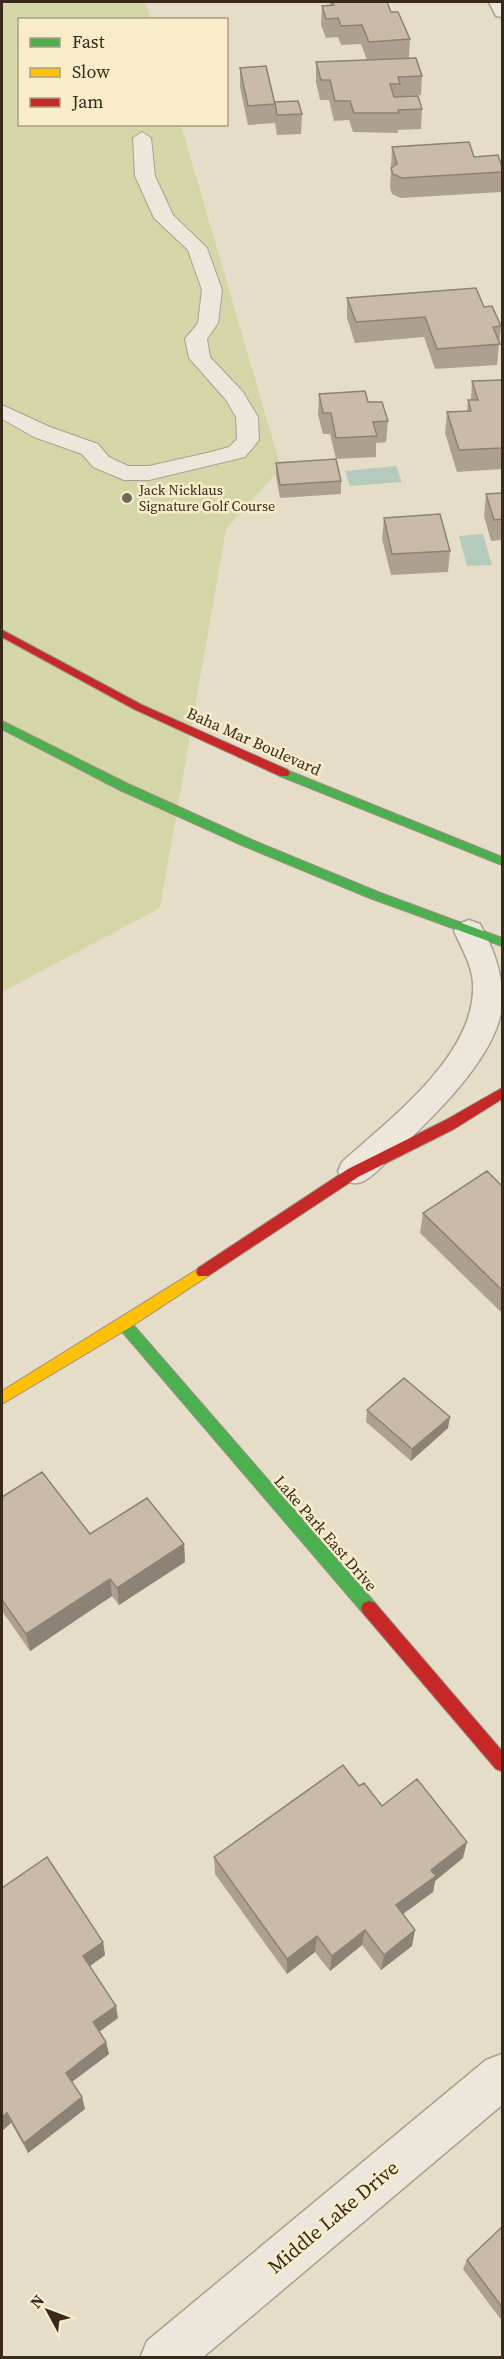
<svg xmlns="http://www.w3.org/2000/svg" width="504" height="2359" font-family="'Source Serif 4',serif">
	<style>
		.green { fill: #d4d6a8 }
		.water { fill: #b4cabd }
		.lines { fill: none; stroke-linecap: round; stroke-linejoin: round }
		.lane-casing { stroke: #a9a092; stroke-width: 2 }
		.street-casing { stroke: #a9a092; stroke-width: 3 }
		.fast-casing { stroke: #999082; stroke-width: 2 }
		.slow-casing { stroke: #999082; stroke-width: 2 }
		.jam-casing { stroke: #999082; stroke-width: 2 }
		.lane { fill: #ece7da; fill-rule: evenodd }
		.street { fill: #ece7da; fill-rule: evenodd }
		.fast { fill: #4caf50; fill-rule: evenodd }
		.slow { fill: #ffc107; fill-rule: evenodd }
		.jam { fill: #c62828; fill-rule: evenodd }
		.wall { fill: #aea090 }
		.shaded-wall { fill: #8d8276 }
		.building { fill: #cabaa8; stroke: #8d8276; stroke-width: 1.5 }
		.poi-dot { fill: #756857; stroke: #f8eccb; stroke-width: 2 }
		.labels { text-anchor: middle; stroke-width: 5; stroke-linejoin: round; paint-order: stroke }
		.far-poi-label { font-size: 14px; fill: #38291a; stroke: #f8eccb; text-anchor: start }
		.street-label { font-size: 16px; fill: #38291a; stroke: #f8eccb }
		.near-street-label { font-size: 20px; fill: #38291a; stroke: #f8eccb }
	</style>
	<rect width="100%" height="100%" fill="#e5ddc8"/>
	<path class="green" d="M2,2H145L151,19L20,20V124L181,125L281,468L226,529L160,908L2,992Z"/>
	<path class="water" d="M396,466L402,482L350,486L345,471Z
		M483,534L492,565L467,566L459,536Z"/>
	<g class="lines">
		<defs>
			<path id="lane" d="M142,132L151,138L155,176L173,215L207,248L222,290L218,323L207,339L210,357L243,392L258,417L259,440L245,457L149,480H124L93,467L82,454L34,437L2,419V405L50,427L98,444L109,457L128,466H149L211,452L229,447L237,439L236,417L226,400L189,358L185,339L198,323L202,290L188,250L154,218L135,176L133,138Z"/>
			<path id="street" d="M489,2H502V17L496,16Z
				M469,920L480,924C494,949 504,976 502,1006C497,1058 428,1122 392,1156C384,1164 374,1176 364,1181C356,1185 351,1183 342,1180L338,1171L342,1162C390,1119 477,1054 473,983C472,965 461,947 454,931L458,924Z
				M502,2054V2105L202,2358H140L147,2341L486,2060Z"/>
			<path id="fast" d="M2,721L128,784L252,840L378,892L502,938V946L370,898L244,846L120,790L2,729Z
				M284,769L502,857V865L280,776V770Z
				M124,1318L129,1320L375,1603L377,1608L375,1613L369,1615L363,1613L119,1328L117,1324L119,1320Z"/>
			<path id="slow" d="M203,1266L208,1268L210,1272L208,1276L129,1328L2,1404V1391Z"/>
			<path id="jam" d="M2,630L142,705L288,770L290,773L288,776H280L134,709L2,637Z
				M502,1088V1099L454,1129L358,1177L208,1276H198L196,1272L198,1268L348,1169L444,1121Z
				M369,1601L375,1603L502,1751V1771L496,1769L363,1613L361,1608L363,1603Z"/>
		</defs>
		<use href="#lane" class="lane-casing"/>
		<use href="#street" class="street-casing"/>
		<use href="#fast" class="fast-casing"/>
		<use href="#slow" class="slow-casing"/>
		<use href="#jam" class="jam-casing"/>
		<use href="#lane" class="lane"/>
		<use href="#street" class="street"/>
		<use href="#fast" class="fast"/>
		<use href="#slow" class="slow"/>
		<use href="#jam" class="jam"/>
	</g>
	<path class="wall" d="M330,2H387L391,12L410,39L409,58L422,76L421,95L400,97L422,109L421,129L398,130V133L353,132L349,120L334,121L329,100H320L316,82V62L367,60L361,44L341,45L338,37L326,38L321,25L322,6H330Z
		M240,68L275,103L302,114L301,134L277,135L275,123L248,125L240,87Z
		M392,147L474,157L502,167V192L401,198L392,194L390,188Z
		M347,298L484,307L501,326L497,365L435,369L424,337L355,343L347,318Z
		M502,380V469L457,472L445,433L447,412L467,411L468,400H471L472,381Z
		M319,394L368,402L388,421L386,442L376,443V457L336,459L341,481V494L280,498L276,476V463L336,459L330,434H323L318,415Z
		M502,493V540L491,541L484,516L486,494Z
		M384,518L450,551L448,572L391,575L382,539Z
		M502,1186V1313L420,1233L423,1213Z
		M367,1410L448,1428L411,1461L366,1422Z
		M2,1497L90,1534L184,1544L185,1562L119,1605L112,1596L30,1651L2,1611Z
		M359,1786L382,1806L463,1858L435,1881L433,1892L403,1914L412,1946L381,1970L362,1945L330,1971L315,1952L287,1974L215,1874L214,1857Z
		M2,1888L103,1942L105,1955L90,1966L118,2018L99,2032L106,2042L109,2054L72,2082L82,2097L85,2109L28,2153L11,2123L2,2131Z
		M502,2227V2321L463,2269L467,2260Z"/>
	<path class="shaded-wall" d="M450,1417L448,1428L411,1461L412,1449Z
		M184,1544L185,1562L119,1605L117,1588Z
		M110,1579L112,1596L30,1651L26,1634Z
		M467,1842L463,1858L435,1881L433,1892L393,1921L396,1905L431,1870Z
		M365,1930L362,1945L330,1971L332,1956Z
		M415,1930L412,1946L381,1970L384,1955Z
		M317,1936L315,1952L287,1974V1959Z
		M103,1942L105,1955L86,1969L83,1956Z
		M116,2006L118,2018L96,2034L93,2022Z
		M106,2042L109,2054L69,2084L66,2073Z
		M82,2097L85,2109L28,2153L24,2143Z
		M7,2113L11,2123L2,2131V2117Z"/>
	<path class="building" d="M332,2H387L391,12H398L410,39L369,42L362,25L341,26L338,18L326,19L322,6L334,5Z
		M416,58L422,76L398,77L400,84H390L394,97L418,96L422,109L398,110L399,113H354L350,101H335L330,80H321L316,62Z
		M266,66L275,104L248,106L240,68Z
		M298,101L302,114L277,115L275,102Z
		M469,142L474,157L498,155L502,167V172L402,178L393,174L391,168L397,164L392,147Z
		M476,288L484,307L492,306L501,326L493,327L500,344L437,349L425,317L356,322L347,298Z
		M502,380V448L459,450L447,412L471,411L468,400H478L472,381Z
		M365,391L368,402H382L388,421L373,422L377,436L336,438L331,413H323L319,394Z
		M336,459L341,481L280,485L276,463Z
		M502,493V519L494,520L486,494Z
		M440,514L450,551L392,554L384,518Z
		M487,1171L502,1186V1290L423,1213Z
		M404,1378L450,1417L412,1449L367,1410Z
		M42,1472L90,1534L147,1498L184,1544L117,1588L110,1579L26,1634L2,1600V1497Z
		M343,1765L359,1786L364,1783L382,1806L417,1779L467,1842L431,1870L436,1876L396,1905L415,1930L384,1955L365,1930L332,1956L317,1936L287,1959L214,1857Z
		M47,1857L103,1942L83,1956L116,2006L93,2022L106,2042L66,2073L82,2097L24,2143L7,2113L2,2117V1888Z
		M502,2227V2307L467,2260Z"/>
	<circle class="poi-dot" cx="127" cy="498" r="6"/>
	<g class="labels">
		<g class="far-poi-label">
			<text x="139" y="495">Jack Nicklaus<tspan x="139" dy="16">Signature Golf Course</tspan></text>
		</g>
		<g class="street-label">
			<text transform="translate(254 741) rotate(24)" y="6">Baha Mar Boulevard</text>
			<text transform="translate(326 1533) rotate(49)" y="6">Lake Park East Drive</text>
		</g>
		<g class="near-street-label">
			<text transform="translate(333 2217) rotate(-40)" y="7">Middle Lake Drive</text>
		</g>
	</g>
	<rect width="504" height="2359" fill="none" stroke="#38291a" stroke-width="6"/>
	<rect x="18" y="18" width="210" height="108" fill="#f8eccb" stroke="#ab9e84" stroke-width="1.5"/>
	<rect x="30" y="38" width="30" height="9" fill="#4caf50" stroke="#ab9e84" stroke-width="1.5"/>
	<text x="72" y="48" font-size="18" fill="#38291a">Fast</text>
	<rect x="30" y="68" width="30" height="9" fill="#ffc107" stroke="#ab9e84" stroke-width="1.5"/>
	<text x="72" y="78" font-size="18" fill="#38291a">Slow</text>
	<rect x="30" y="98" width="30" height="9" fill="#c62828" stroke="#ab9e84" stroke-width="1.5"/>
	<text x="72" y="108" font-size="18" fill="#38291a">Jam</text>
	<g transform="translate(48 2311) rotate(311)" stroke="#f8eccb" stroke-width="4.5" paint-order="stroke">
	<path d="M0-4.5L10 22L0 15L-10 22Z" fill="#38291a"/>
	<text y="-9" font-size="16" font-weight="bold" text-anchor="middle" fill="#38291a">N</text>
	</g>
</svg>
